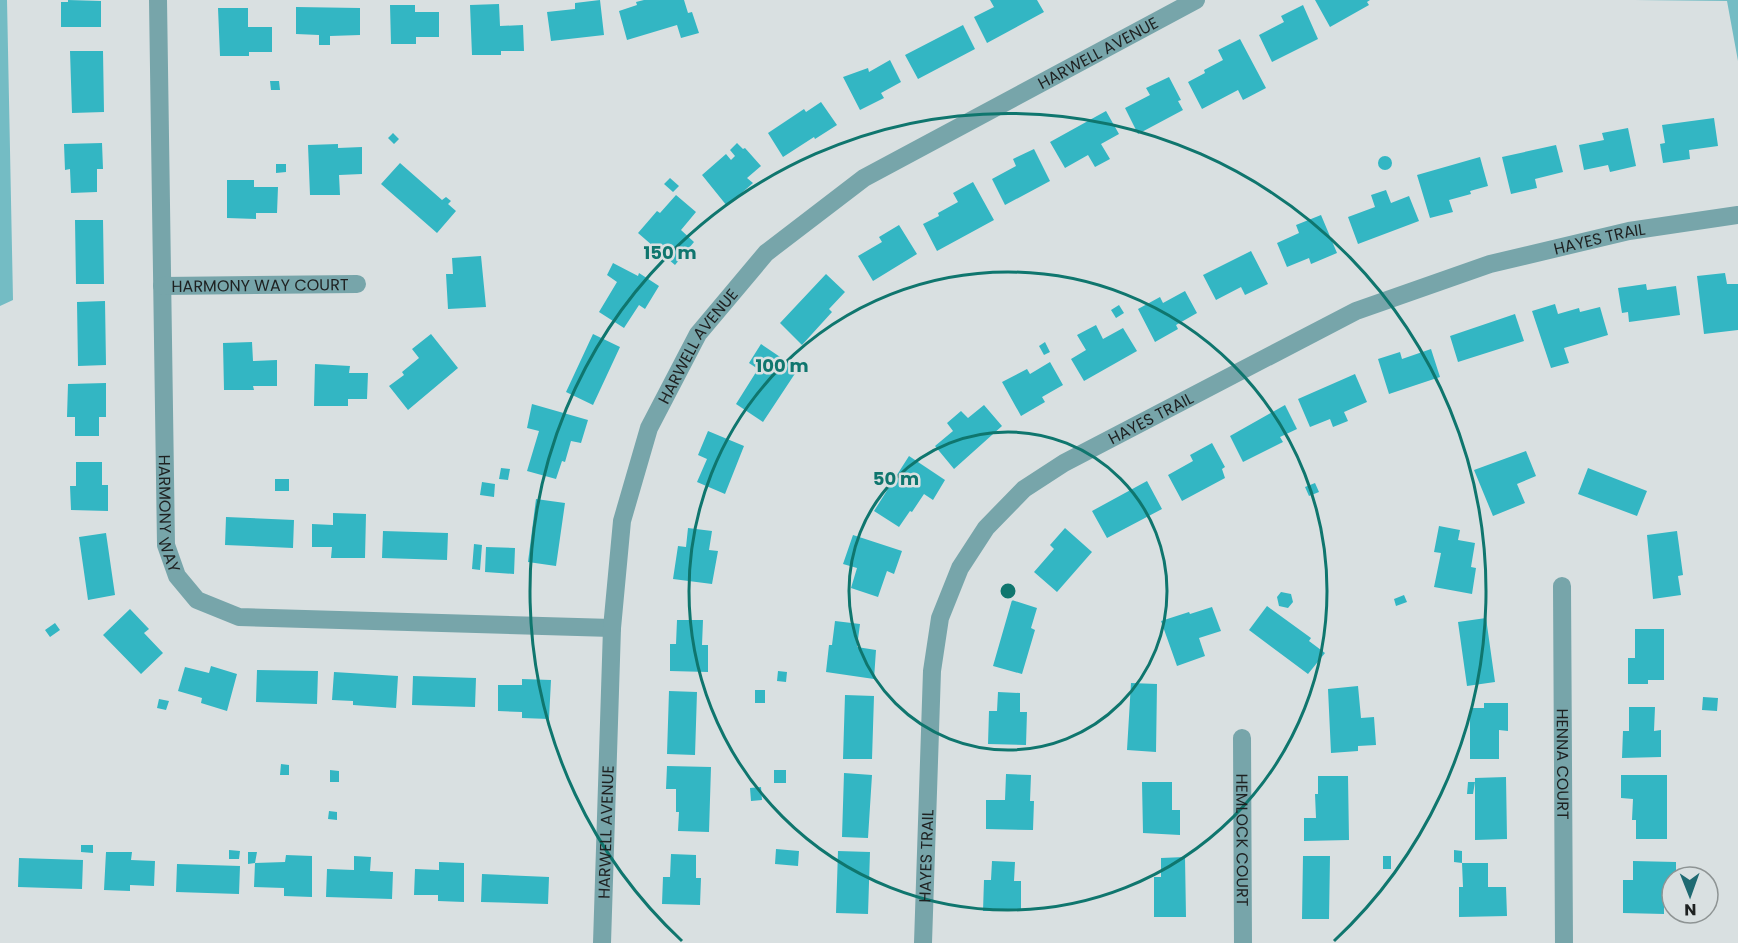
<svg xmlns="http://www.w3.org/2000/svg" width="1738" height="943" font-family="Poppins,sans-serif">
	<style>
		.green { fill: #74bcc4 }
		.building { fill: #33b6c3 }
		.lines { fill: none; stroke-linecap: round; stroke-linejoin: round }
		.street { stroke: #77a5aa; stroke-width: 18 }
		.ring { fill: none; stroke: #0f766e; stroke-width: 3 }
		.labels { text-anchor: middle; stroke-width: 5; stroke-linejoin: round; paint-order: stroke }
		.street-label { font-size: 16px; fill: #1e2121; stroke: #d9e0e1 }
		.centre { fill: #0f766e; stroke: #d9e0e1; stroke-width: 3 }
		.ring-label { font-size: 18px; text-anchor: middle; font-weight: bold; fill: #0f766e; stroke: #d9e0e1; stroke-width: 5; stroke-linejoin: round; paint-order: stroke }
	</style>
	<rect width="100%" height="100%" fill="#d9e0e1"/>
	<path class="green" d="M0,0H7L13,300L0,306Z
		M1635,0H1738V61L1727,1Z"/>
	<path class="building" d="M68,0L101,1V27H61V2H68Z
		M600,0L604,35L551,41L547,12L575,9V3Z
		M644,0H684L688,13L692,12L699,33L681,38L677,25L627,40L619,11L637,5L636,2Z
		M990,0H1037L1044,12L987,43L974,17L994,7Z
		M1315,0H1370L1367,2L1369,5L1330,27Z
		M499,4L500,26L523,25L524,51H501V55H472L470,5Z
		M390,5H415V12H439V37H416V44H391Z
		M1303,5L1318,39L1272,62L1259,35L1284,22L1281,16Z
		M296,7L360,8V35L330,36V45H319V35L296,34Z
		M218,8H248V27H272V52H249V56H220Z
		M963,25L975,49L918,79L905,55Z
		M1240,39L1266,88L1243,100L1238,90L1202,109L1188,82L1205,73L1204,70L1223,60L1218,50Z
		M70,51H103L104,112L72,113Z
		M890,60L901,82L881,93L884,98L860,110L843,77L868,68L869,72Z
		M1169,77L1181,100L1178,101L1183,110L1138,134L1125,108L1150,95L1146,88Z
		M270,81H279L280,90H271Z
		M821,102L837,125L815,139L814,137L783,157L768,133L804,109L806,112Z
		M1106,111L1119,134L1101,144L1110,159L1095,167L1088,155L1065,168L1050,142Z
		M1714,118L1718,146L1689,150L1690,159L1663,163L1660,144L1665,143L1662,125Z
		M1628,128L1636,166L1610,172L1608,165L1584,170L1579,145L1604,140L1602,133Z
		M393,133L399,139L394,144L388,138Z
		M102,143L103,169H97V192L71,193L70,169L65,170L64,144Z
		M737,143L743,149L745,148L761,166L747,178L753,183L727,206L702,175L726,154L731,160L735,156L730,150Z
		M338,144V148L362,147V174L339,175L340,195H310L308,145Z
		M1556,145L1563,172L1535,179L1537,188L1511,194L1502,157Z
		M1034,149L1050,181L1005,205L992,179L1016,166L1013,159Z
		M1378 163a7 7 0 1 1 14 0a7 7 0 1 1-14 0Z
		M1480,157L1488,186L1470,191L1471,194L1449,200L1453,212L1430,218L1417,175Z
		M400,163L442,200L446,197L451,201L448,204L456,211L437,233L381,184Z
		M276,164H286V172L276,173Z
		M670,178L679,186L673,192L664,184Z
		M227,180H254V187H278L277,213H256V219L227,218Z
		M973,182L994,220L937,251L923,224L939,216L938,213L958,202L953,193Z
		M1386,190L1391,203L1409,196L1419,221L1358,244L1348,217L1375,207L1371,195Z
		M676,195L696,212L681,230L694,242L675,265L638,233L657,211L660,213Z
		M1321,215L1337,253L1311,264L1309,258L1287,267L1277,243L1299,233L1296,225Z
		M75,220H103L104,284H76Z
		M899,225L917,254L873,281L858,256L882,242L879,237Z
		M1251,251L1268,284L1245,295L1241,287L1216,300L1203,275Z
		M481,256L486,307L448,309L446,274H453L452,258Z
		M613,263L638,276L639,273L659,286L645,309L639,305L624,328L599,312L617,282L607,275Z
		M1725,273L1727,284H1738V330L1704,334L1697,276Z
		M826,274L845,292L829,309L832,312L802,345L780,323Z
		M1646,284L1647,290L1676,286L1680,315L1629,322L1628,312L1622,313L1618,288Z
		M1185,291L1197,313L1176,325L1178,329L1155,342L1138,309L1160,297L1163,303Z
		M105,301L106,365L78,366L77,302Z
		M1555,304L1558,314L1579,308L1580,312L1600,307L1608,335L1564,348L1569,363L1551,368L1532,311Z
		M1119,305L1124,313L1116,318L1111,310Z
		M1515,314L1524,341L1458,362L1450,336Z
		M1096,325L1103,339L1123,328L1137,351L1084,381L1071,359L1086,350L1077,335Z
		M431,334L458,368L408,410L389,386L404,375L402,372L419,358L412,349Z
		M593,334L620,347L593,405L566,392Z
		M252,342L253,361L277,360V386H253L254,390H224L223,343Z
		M1045,342L1050,352L1044,355L1039,346Z
		M761,344L798,369L763,422L736,404L758,369L749,363Z
		M1431,349L1440,377L1389,394L1378,359L1400,352L1402,359Z
		M1050,362L1063,385L1042,397L1045,402L1021,416L1002,382L1027,369L1030,374Z
		M315,364L350,366L349,373H368L367,399H348V406H314Z
		M1355,374L1367,402L1344,412L1348,421L1333,427L1330,419L1310,427L1298,399Z
		M106,383V417H99V436H75V417H67L68,384Z
		M532,404L588,420L581,443L571,441L565,462L562,461L556,479L527,471L539,431L527,428Z
		M984,405L1002,426L954,469L935,446L953,431L947,423L961,411L968,418Z
		M1285,405L1297,429L1280,437L1283,442L1243,462L1230,436Z
		M708,431L744,446L725,494L697,482L707,459L698,455Z
		M1212,443L1225,467L1222,469L1225,478L1182,501L1168,475L1193,461L1190,455Z
		M1526,451L1536,476L1517,484L1525,503L1493,516L1474,470Z
		M909,456L945,480L933,500L924,494L912,512L910,511L899,527L874,511Z
		M76,462H102V485H108V511L71,510L70,486H76Z
		M501,468L510,469L508,480L499,479Z
		M1588,468L1647,491L1637,516L1578,494Z
		M275,479H289V491H275Z
		M1147,481L1162,509L1107,538L1092,511Z
		M482,482L495,484L494,497L480,495Z
		M1315,483L1319,492L1309,496L1305,487Z
		M536,499L565,503L556,566L528,562Z
		M333,513L366,514L365,558H331L332,547H312V524L333,525Z
		M226,517L294,520L293,548L225,545Z
		M1439,526L1460,530L1458,540L1475,543L1471,567L1476,568L1472,594L1434,587L1441,553L1434,552Z
		M688,528L712,531L709,550L718,551L712,584L673,579L678,546L686,547Z
		M1065,528L1092,552L1057,592L1034,572L1054,549L1050,545Z
		M383,531L448,533L447,560L382,558Z
		M1677,531L1683,575L1678,576L1681,595L1653,599L1647,535Z
		M106,533L115,595L88,600L79,537Z
		M853,535L902,551L894,574L887,571L878,597L851,588L857,568L843,564Z
		M474,544L482,545L480,570L472,569Z
		M486,547L515,548L514,574L485,572Z
		M1281,592L1291,594L1293,602L1288,608L1279,606L1277,597Z
		M1404,595L1407,602L1396,606L1394,599Z
		M1012,600L1037,608L1031,628L1035,630L1022,674L993,666Z
		M1267,606L1311,638L1309,641L1325,653L1308,674L1249,630Z
		M1212,607L1221,631L1199,638L1205,656L1177,666L1161,621L1189,612L1190,614Z
		M130,609L149,629L144,633L163,653L141,674L103,635Z
		M1486,618L1495,682L1467,686L1458,622Z
		M677,620H703L702,645H708V672L670,671V644H676Z
		M835,621L860,624L857,647L876,650L874,679L826,672L829,645H832Z
		M55,623L60,630L50,637L45,630Z
		M1635,629H1664V680H1648V684H1628V658H1635Z
		M211,666L237,674L227,711L201,703L202,698L178,691L185,667L209,673Z
		M257,670L318,671L317,704L256,702Z
		M778,671L787,672L786,682L777,681Z
		M334,672L398,676L396,708L353,705V701L332,700Z
		M413,676L476,678L475,707L412,705Z
		M522,679L551,680L549,719L522,718V712L498,711V685H522Z
		M1131,683L1157,684L1156,752L1127,750Z
		M1358,686L1361,718L1374,717L1376,745L1358,746V751L1331,753L1328,689Z
		M755,690H765V703H755Z
		M669,691L697,692L695,755L667,754Z
		M998,692L1020,693V712H1027L1026,745L988,744L989,711H997Z
		M845,695L874,696L872,759H843Z
		M1703,697L1718,698L1717,711L1702,710Z
		M159,699L169,701L166,710L157,708Z
		M1484,703H1508V731L1499,730V759H1470V708H1484Z
		M1629,707H1655L1654,731L1661,730V757L1622,758L1623,731H1629Z
		M281,764L289,765V775H280Z
		M667,766L711,767L709,832L678,831L679,812H676V789H666Z
		M330,770L339,771V782H330Z
		M774,770H786V783H774Z
		M844,773L872,775L868,838L842,837Z
		M1006,774L1031,775L1030,801H1034L1033,830L986,829V800H1005Z
		M1621,775H1667V839H1636V820H1632L1633,799L1621,798Z
		M1318,776H1348L1349,840L1304,841V818H1316L1315,794H1318Z
		M1506,777L1507,839L1475,840V782L1473,794H1467L1468,782H1475V778Z
		M1142,782H1172V810H1180V835L1143,833Z
		M761,787L762,800L751,801L750,788Z
		M329,811L337,812V820L328,819Z
		M81,845H93V853L81,852Z
		M776,849L799,851L798,866L775,864Z
		M229,850L240,851L239,859H229Z
		M1454,850L1462,851V863L1454,862Z
		M838,851L870,852L868,914L836,913Z
		M106,852H132L131,860L155,861L154,886L130,885V891L104,890Z
		M248,852H257L255,863L285,862L286,855L312,856V897L284,896V888L254,887L255,863L248,864Z
		M671,854L696,855V878H701L700,905L662,904L663,877H670Z
		M354,856L371,857L370,871L393,872L392,899L326,897L327,869L354,870Z
		M1303,856H1330L1329,919H1302Z
		M1383,856H1391V869H1383Z
		M1185,857L1186,917H1154V877H1161V858Z
		M19,858L83,860L82,889L18,887Z
		M992,861L1015,862L1014,881H1021V911H983L984,880H991Z
		M1633,861L1676,862V877H1672V889L1664,890V914L1623,913V880H1633Z
		M439,862L464,863V902L438,901V895H414L415,869L439,870Z
		M1462,863H1488V887H1506L1507,916L1459,917V887H1463Z
		M177,864L240,866L239,894L176,892Z
		M482,874L549,877L548,904L481,902Z"/>
	<g class="lines">
		<g class="street">
			<path id="s1" d="M158,0L166,545L177,576L197,600L239,617L612,628"/>
			<path id="s2" d="M162,286L357,284"/>
			<path id="s3" d="M1562,586L1564,943"/>
			<path id="s4" d="M1242,738L1243,943"/>
			<path id="s5" d="M602,943L612,628L622,521L649,428L698,334L766,253L864,178L1196,0"/>
			<path id="s6" d="M923,943L932,671L940,618L960,568L986,528L1024,489L1064,463L1356,311L1490,264L1629,231L1738,215"/>
		</g>
	</g>
	<g class="ring">
		<circle cx="1008" cy="591" r="159"/>
		<circle cx="1008" cy="591" r="319"/>
		<path d="M682 941A478 478 0 1 1 1334 941"/>
	</g>
	<g class="labels">
		<g class="street-label">
			<text dy="6" stroke="none"><textPath href="#s5" startOffset="1120">HARWELL AVENUE</textPath></text>
			<text dy="6" stroke="none"><textPath href="#s6" startOffset="1113">HAYES TRAIL</textPath></text>
			<text dy="6" stroke="none"><textPath href="#s2" startOffset="98">HARMONY WAY COURT</textPath></text>
			<text dy="6" stroke="none"><textPath href="#s5" startOffset="615">HARWELL AVENUE</textPath></text>
			<text dy="6" stroke="none"><textPath href="#s6" startOffset="627">HAYES TRAIL</textPath></text>
			<text dy="6" stroke="none"><textPath href="#s1" startOffset="514">HARMONY WAY</textPath></text>
			<text dy="6" stroke="none"><textPath href="#s3" startOffset="178">HENNA COURT</textPath></text>
			<text dy="6" stroke="none"><textPath href="#s5" startOffset="111">HARWELL AVENUE</textPath></text>
			<text dy="6" stroke="none"><textPath href="#s4" startOffset="102">HEMLOCK COURT</textPath></text>
			<text dy="6" stroke="none"><textPath href="#s6" startOffset="87">HAYES TRAIL</textPath></text>
		</g>
	</g>
	<circle cx="1008" cy="591" r="9" class="centre"/>
	<g class="ring-label">
		<text x="670" y="259">150 m</text>
		<text x="782" y="372">100 m</text>
		<text x="896" y="485">50 m</text>
	</g>
	<g transform="translate(1690 895) rotate(179)"><circle r="28" fill="#d9e0e1" stroke="#8e9494" stroke-width="1.5"/>
	<path d="M0-4.5L10 22L0 15L-10 22Z" fill="#1f6a72"/>
	<text y="-9" font-size="16" font-weight="bold" text-anchor="middle" fill="#1e2121">N</text>
	</g>
</svg>
